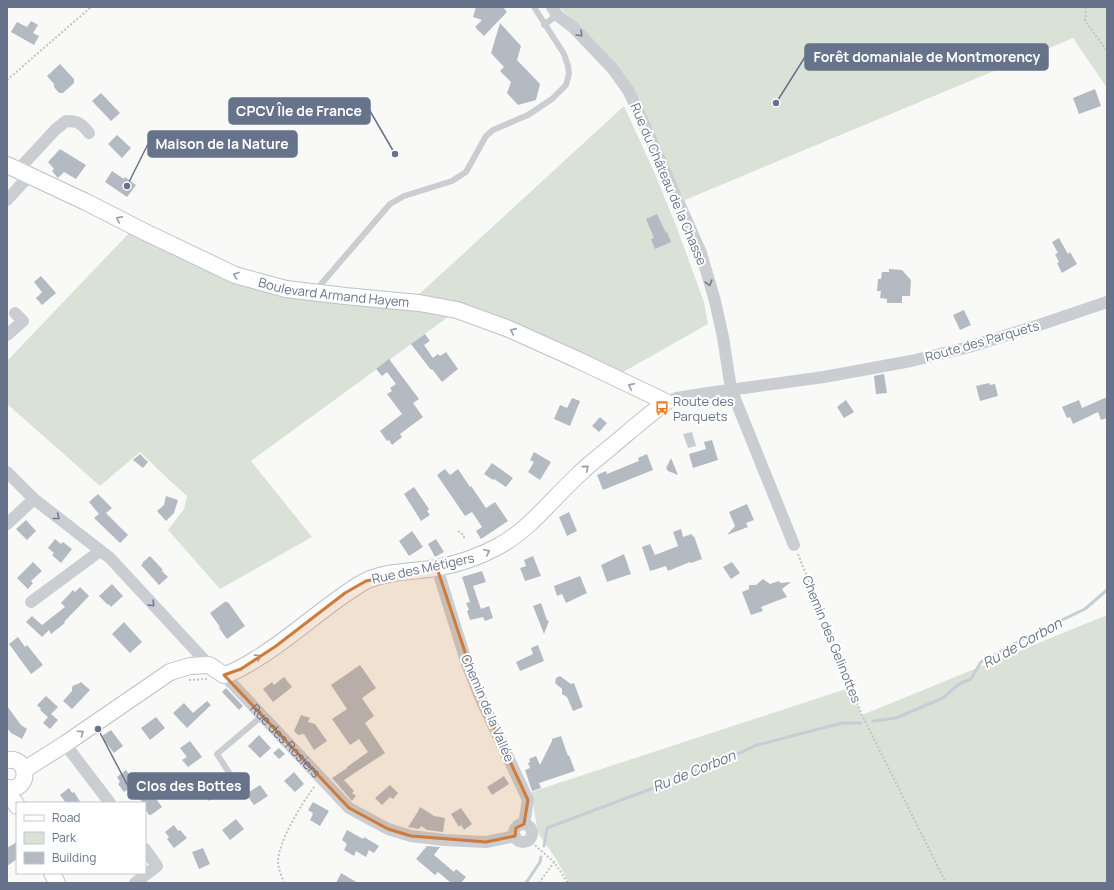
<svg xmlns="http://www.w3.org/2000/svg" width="1114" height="890" font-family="Manrope,sans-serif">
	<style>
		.green { fill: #dae2d8 }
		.water { fill: #c6ced5 }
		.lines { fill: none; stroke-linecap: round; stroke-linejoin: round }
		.stream { stroke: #c6ced5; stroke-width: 3 }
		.building { fill: #b4bac2 }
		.secondary-casing { stroke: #bec1c8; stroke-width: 18 }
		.path { stroke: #c1c3c6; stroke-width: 2; stroke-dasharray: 2 2; stroke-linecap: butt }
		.service { stroke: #cacdd1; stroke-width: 6 }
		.minor { stroke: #cacdd1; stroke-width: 12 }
		.secondary { stroke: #fff; stroke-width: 16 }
		.oneway { stroke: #707c92 }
		.oneway2 { stroke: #949dae }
		.marked { fill: #ce7b3c; fill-opacity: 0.2; stroke: #ce7b3c; stroke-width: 3; stroke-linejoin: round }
		.labels { text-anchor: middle; stroke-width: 4; stroke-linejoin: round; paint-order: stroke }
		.street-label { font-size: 13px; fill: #66738b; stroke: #fff }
		.poi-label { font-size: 13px; fill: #66738b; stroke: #fff; text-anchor: start }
		.water-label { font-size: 14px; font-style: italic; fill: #637485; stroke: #fff }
		.leader { fill: none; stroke: #66738b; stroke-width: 1.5 }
		.callout-dot { fill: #66738b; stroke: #fff; stroke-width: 1.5 }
		.callout { fill: #66738b; stroke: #66738b; stroke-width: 1.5 }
		.callout-label { font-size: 14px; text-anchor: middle; font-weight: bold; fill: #fff }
	</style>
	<rect width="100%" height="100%" fill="#f9faf7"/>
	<path class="green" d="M559,7H1107V88L1073,38L685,200L640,115L596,43Z
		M624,106L656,176L677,228L704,302L708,324L618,375L415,298Z
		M131,231L236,279L455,312L251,461L312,537L220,589L168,530L184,509L187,496L167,478L140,452L100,486L7,404V361Z
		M1107,615V883H569L556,859L538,833L531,792L849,688L862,715Z"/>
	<path class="water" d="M692,432L696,446L688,448L683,434Z"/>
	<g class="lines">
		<path class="stream" d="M873,721L896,718L943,698L959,684L971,679L981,662L1033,634L1085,609L1107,590
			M544,846L547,828L709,767L757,745L842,723H861
			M526,883L540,862L541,857"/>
	</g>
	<path class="building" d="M476,7H503L507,12L484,36L475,27L482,20L473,17Z
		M31,21L38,25L33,33L39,36L34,45L11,32L17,22L27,27Z
		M500,23L521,46L517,60L540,84L536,100L518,105L507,93L511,82L500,71L504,67L491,53Z
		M60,64L74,79V83L63,93H59L54,87V84L47,76Z
		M1095,89L1101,106L1079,114L1073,98Z
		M101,93L120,113L111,121L92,101Z
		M117,135L131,148L122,158L108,144Z
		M60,149L86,165L76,179L64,172L58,178L52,171L54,169L48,162Z
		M112,171L124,179L125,177L136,185L127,197L105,182Z
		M657,214L666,233L667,232L671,242L655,249L651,239L654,238L646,219Z
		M1059,238L1068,254L1070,252L1077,264L1062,273L1057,263L1059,262L1055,254L1058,253L1052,242Z
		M889,269L902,270L911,280L910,296H902V303H887V299L880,298L881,291H877L878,279H881L882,272H889Z
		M41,276L56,293L42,305L36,298L42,292L34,282Z
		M964,310L971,325L960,330L953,315Z
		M425,334L430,341L424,345L433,358L438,354L440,356L446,352L458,369L442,382L432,369L431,370L411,344Z
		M389,359L419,399L413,403L423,417L400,434L402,437L392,445L389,440L387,441L380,431L402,414L387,394L392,391L390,388L396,384L387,372L382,376L376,369Z
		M884,374L887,393L876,394L874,376Z
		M989,383L990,385L995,384L998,396L980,401L976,386Z
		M1107,397V418L1101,420L1098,412L1073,424L1070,417L1067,418L1062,407L1079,400L1082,408Z
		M572,398L580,401L570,426L554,419L560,405L567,408Z
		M846,400L854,412L844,418L837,407Z
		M600,417L607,423L599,432L592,426Z
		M712,440L718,460L693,468L689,454L706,449L704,442Z
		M534,452L551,462L540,480L528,472L534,462L530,460Z
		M140,454L148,462L143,468L133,460Z
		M647,454L653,470L603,490L597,475L606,471L607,474L624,467L639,461L638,458Z
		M671,458L678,475L668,471L666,468Z
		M492,463L513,478L506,487L494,479L493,480L484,474Z
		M445,469L450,475L458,469L470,487L471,486L486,508L495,502L508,521L481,539L476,531L482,527L472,512L465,516L437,475Z
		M414,487L429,509L427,511L430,515L421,521L404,494Z
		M98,494L112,508L106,513L128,535L120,543L94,518L99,514L89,502Z
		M166,496L178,500L174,513L166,521L157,511L164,505Z
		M747,504L754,520L746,523L748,527L727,535L735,526L729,512Z
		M569,512L577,531L567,536L559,517Z
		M26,520L36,531L27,540L16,529Z
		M681,529L683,537L692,534L693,537L694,536L702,559L691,563L690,562L668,571L666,566L650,571L642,547L650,544L655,555L678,546L673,532Z
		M412,531L423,547L409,556L399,541Z
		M55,539L61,544L63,542L72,549L61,563L52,555L54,553L48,548Z
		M436,539L444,552L435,557L428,544Z
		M624,554L631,574L607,582L601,565Z
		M150,556L163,570L162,571L168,577L159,585L141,565L143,564L142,563Z
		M533,556L541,576L525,581L520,568L526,566L524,560Z
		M33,562L42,571L31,581L33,583L28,589L17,578Z
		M732,562L740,573L731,579L723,567Z
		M482,571L486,582L473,586L481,609L489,606L493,618L485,621L483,617L470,620L467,611L469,610L466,603L470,602L462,577Z
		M580,576L587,593L566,603L562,594L557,596L554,586Z
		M763,579L770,584L779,581L780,583L791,582L782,589L787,597L761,607L763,611L751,615L742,592L749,589V585H756Z
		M112,584L123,596L111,607L109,604L108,605L99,596Z
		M80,587L89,596L64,622L65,623L51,634L49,630L42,637L26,622L32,616L42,625L65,607L61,603L73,590L75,592Z
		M226,601L227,603L228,602L245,626L227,639L219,628L220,627L210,613Z
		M541,603L547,620L549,621L544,634L533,606Z
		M124,622L142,642L130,653L112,634Z
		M18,637L25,647L27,645L43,665L31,674L9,644Z
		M538,645L544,661L520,671L516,662L533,654L531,648Z
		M360,665L376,688L362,698L374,716L365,723L385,753L344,780L354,791L352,793L356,796L352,801L332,778L347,768V767L368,752L359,739L350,745L332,719L347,709L331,685Z
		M560,676L571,684L574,683L583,707L573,711L567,697L562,694V689L555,683L556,678Z
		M284,677L292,687L273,702L263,689L272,682L274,685Z
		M81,682L90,690L72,709L63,701L72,691V687L74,685L78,684Z
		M226,688L243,706L239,710L222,692Z
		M46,696L58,707L51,714L58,720L50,729L43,723L48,717L40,710L41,709L37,705Z
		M207,701L211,705L187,728L173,713L184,703L193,713Z
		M7,706L21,725L27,729L22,739L11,733L7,728Z
		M301,715L310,718L308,722L315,724L327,741L314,750L304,734L298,735L294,731Z
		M156,717L165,728L150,740L141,728Z
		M111,730L123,746L114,753L103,739L104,738L102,736Z
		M259,735L271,748L260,758L248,746Z
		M561,736L568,756L569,755L575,771L539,783L541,788L532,791L525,770L530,768L528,763L530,762L529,759L536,756L540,765L552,741V739Z
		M190,741L202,757L188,767L182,760L187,757L180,748Z
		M279,748L285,754L279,759L273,753Z
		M126,770L136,783L138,782L148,795L151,792L162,807L151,815H149L145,809V803H143L130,788L124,792L118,784L120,782L117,777Z
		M294,772L304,784L295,792L284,781Z
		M504,776L509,784L492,795L487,787Z
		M209,778L219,793L209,801L198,786Z
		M260,785L268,796L254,805L246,794Z
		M390,785L398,793L393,799L390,797L382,805L375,798Z
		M69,788L72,793L74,792L81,803H66L60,795Z
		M313,802L329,811L320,826L310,820L313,814H312L313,813L308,810Z
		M420,807L434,816L445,818L443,832L427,830L421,826L419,829L408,827L417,813Z
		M461,808L472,824L464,830L461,825L459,827L451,814Z
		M236,819L244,829L230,840L222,830Z
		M174,825L178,831L180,830L187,838L174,848L167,839L169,837L165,832Z
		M347,830L363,839L364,837L379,846L374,853L369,850L366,857L356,851L354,856L344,850L347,844H346V843L342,840Z
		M17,842V859L7,866V848Z
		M427,846L440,847L434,855L454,872L456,869L466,877L461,883H451L438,872L435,875L416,859Z
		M203,848L210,864L199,869L192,852Z
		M341,873L358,883H336Z"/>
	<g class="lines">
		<defs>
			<g id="secondary">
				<path id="s2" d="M7,165L86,202L143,231L235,275L286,289L345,296L419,303L457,310L509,329L578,360L666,402C647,416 630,431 612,446C600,456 588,465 577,476C551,500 530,529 499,546C479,557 458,564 436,568C413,572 382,571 362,583C327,604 298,632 264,654C251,662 239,671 224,675L209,665L190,666L170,672L65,744L24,770"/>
				<path d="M7,760C30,756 31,792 7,788"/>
				<path d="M7,790L17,806"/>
				<path d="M52,873L57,883"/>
			</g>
		</defs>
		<use href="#secondary" class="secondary-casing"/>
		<path class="path" d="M1086,7L1085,21L1107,51
			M7,80L91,7
			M458,531L464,535V540
			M798,554L862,715L946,883
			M189,680L207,679
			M529,840L554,862L568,883
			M284,883C282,877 278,868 278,862C278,842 303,801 315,786
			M539,883L554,862"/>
		<path class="service" d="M544,25L557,15
			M316,290L390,204L404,196L452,181L466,172L486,136L493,130L528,115L552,99L566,85L569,74L568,66L564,54L534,7
			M235,782L217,754L262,716"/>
		<g class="minor">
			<path d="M552,7L557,15L574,28L612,68L628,90L640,115L701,253L715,301L723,337L731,389L794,545"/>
			<path d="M18,170L55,130L66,121C78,121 81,123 89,133"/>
			<path d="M7,200L29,176"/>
			<path d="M7,335L23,321L15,313"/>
			<path d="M666,402L677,398L708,393L824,377L911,361L969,347L1039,325L1107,302"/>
			<path d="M7,472L34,499L110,558L209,665"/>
			<path d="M7,524L34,499"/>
			<path d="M437,568L467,664L480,697L528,800L524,824"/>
			<path d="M31,602L100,551"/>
			<path id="s1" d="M224,675L349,808L388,829L411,836L444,840L486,842L515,836"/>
			<path d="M65,744L110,803"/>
			<circle cx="523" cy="833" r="9"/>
			<path d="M135,883L157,866L145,849"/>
		</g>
		<use href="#secondary" class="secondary"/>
	</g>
	<defs><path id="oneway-chevron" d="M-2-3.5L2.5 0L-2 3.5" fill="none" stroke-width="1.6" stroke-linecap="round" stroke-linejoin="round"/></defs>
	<g class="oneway">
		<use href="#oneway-chevron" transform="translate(580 34) rotate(45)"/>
		<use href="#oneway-chevron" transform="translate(709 283) rotate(74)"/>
		<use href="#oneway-chevron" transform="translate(57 517) rotate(38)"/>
		<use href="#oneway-chevron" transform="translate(152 604) rotate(47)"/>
	</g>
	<g class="oneway2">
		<use href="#oneway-chevron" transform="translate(119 219) rotate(-153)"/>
		<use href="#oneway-chevron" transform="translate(236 275) rotate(-160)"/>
		<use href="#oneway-chevron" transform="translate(513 331) rotate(-156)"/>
		<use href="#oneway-chevron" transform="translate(631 386) rotate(-154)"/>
		<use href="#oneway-chevron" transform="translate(586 468) rotate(-40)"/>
		<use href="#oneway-chevron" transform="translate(487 552) rotate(-27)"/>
		<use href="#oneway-chevron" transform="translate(258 657) rotate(-33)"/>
		<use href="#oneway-chevron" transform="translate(81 733) rotate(-34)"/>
	</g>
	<path class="marked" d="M437,568L480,697L528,800L524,824L516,828L515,836L486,842L411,836L388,829L349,808L224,675L241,669L276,646L345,593L366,581Z"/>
	<defs>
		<symbol id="bus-bare" viewBox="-9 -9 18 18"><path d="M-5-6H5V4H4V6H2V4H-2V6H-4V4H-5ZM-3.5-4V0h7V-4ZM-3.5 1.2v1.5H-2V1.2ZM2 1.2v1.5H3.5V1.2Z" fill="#f07e21" stroke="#fff" stroke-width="2.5" paint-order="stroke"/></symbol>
	</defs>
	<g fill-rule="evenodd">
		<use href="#bus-bare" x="652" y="398" width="20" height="20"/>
	</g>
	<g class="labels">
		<g class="street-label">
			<text transform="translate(669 184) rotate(67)" y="5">Rue du Château de la Chasse</text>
			<text dy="5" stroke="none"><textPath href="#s2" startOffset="354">Boulevard Armand Hayem</textPath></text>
			<text transform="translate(982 341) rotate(-16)" y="5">Route des Parquets</text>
			<text transform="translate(423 568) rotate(-12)" y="5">Rue des Métigers</text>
			<text transform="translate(832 639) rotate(68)" y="5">Chemin des Gelinottes</text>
			<text transform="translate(488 708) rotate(67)" y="5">Chemin de la Vallée</text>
			<text dy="5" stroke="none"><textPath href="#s1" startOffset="90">Rue des Rosiers</textPath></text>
		</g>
		<g class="poi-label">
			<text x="673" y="406">Route des<tspan x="673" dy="15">Parquets</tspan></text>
		</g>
		<g class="water-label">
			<text transform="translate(1022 643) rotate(-29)" y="5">Ru de Corbon</text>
			<text transform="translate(694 771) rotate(-22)" y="5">Ru de Corbon</text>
		</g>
	</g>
	<path class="leader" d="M776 103L805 57M395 154L370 111M127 186L148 144M98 729L128 786"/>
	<g class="callout-dot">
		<circle cx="776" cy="103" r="4"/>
		<circle cx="395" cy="154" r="4"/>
		<circle cx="127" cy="186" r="4"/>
		<circle cx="98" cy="729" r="4"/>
	</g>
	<g class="callout">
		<rect x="805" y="44" width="243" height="26" rx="4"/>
		<rect x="229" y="98" width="141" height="26" rx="4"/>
		<rect x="148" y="131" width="149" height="26" rx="4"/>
		<rect x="128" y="773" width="121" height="26" rx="4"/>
	</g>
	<g class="callout-label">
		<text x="927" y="62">Forêt domaniale de Montmorency</text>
		<text x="299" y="116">CPCV Île de France</text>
		<text x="222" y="149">Maison de la Nature</text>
		<text x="189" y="791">Clos des Bottes</text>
	</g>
	<rect width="1114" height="890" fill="none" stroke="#66738b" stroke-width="16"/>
	<rect x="16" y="802" width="130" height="72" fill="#ffffff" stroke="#c2c7d1"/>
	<rect x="24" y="815" width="20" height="6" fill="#ffffff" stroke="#c2c7d1"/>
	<text x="52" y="822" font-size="12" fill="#66738b">Road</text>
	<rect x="24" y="832" width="20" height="12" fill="#dae2d8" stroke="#c2c7d1"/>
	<text x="52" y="842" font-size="12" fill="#66738b">Park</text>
	<rect x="24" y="852" width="20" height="12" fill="#b4bac2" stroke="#c2c7d1"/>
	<text x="52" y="862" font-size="12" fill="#66738b">Building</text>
</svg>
